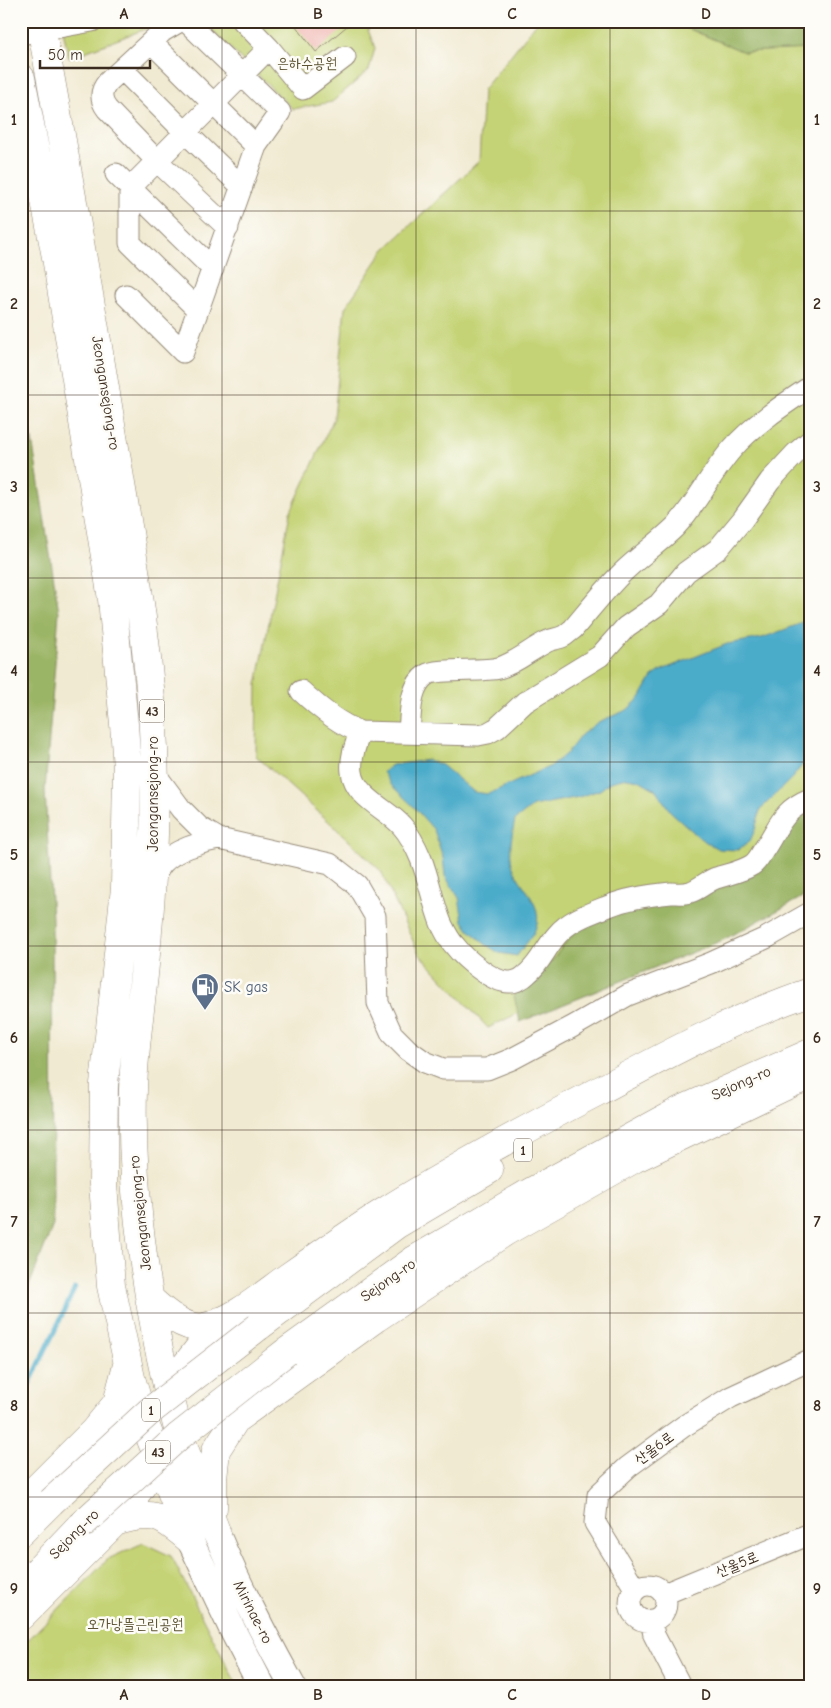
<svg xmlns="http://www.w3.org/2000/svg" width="831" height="1708" font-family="'Comic Neue','Poor Story',sans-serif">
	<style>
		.green { fill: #c4d375; stroke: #807e4a }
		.forest { fill: #9bb566; stroke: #6b7042 }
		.water { fill: #4bacca; stroke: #436b74 }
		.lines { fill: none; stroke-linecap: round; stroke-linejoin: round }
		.stream { stroke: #4bacca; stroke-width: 4.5 }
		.building { fill: #eda19e }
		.minor-casing { stroke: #968a78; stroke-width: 23 }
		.major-casing { stroke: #968a78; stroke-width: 28 }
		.highway-casing { stroke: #968a78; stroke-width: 29 }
		.minor { stroke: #fff; stroke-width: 21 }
		.major { stroke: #fff; stroke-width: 26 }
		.highway { stroke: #fff; stroke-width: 28 }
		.highway-bridge-casing { stroke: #968a78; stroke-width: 29; stroke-linecap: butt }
		.highway-bridge { stroke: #fff; stroke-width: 28 }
		.grid { fill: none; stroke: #3b2a1e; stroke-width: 1; stroke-opacity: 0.55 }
		.labels { text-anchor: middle; stroke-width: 5; stroke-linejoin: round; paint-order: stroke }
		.shield { fill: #fdfcf7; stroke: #75695f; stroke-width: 1 }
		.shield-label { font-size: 14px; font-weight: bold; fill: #3b2a1e }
		.park-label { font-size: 15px; fill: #5d5434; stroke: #fdfcf7 }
		.street-label { font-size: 15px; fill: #3b2a1e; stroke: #fdfcf7 }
		.service-label { font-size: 15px; fill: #4e5e75; stroke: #fdfcf7; text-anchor: start }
		.neatline { fill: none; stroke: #3b2a1e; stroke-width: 2 }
		.grid-label { font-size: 16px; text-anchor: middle; font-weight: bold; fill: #3b2a1e }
	</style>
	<rect width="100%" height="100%" fill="#fdfcf7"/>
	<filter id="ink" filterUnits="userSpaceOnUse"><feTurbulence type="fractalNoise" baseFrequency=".02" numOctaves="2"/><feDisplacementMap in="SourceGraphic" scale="10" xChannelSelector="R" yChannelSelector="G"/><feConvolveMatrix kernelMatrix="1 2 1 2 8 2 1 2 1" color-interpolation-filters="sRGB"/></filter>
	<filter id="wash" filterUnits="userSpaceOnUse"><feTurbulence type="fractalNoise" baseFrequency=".0096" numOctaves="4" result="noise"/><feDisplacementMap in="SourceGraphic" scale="20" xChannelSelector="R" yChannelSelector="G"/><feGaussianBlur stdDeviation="1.12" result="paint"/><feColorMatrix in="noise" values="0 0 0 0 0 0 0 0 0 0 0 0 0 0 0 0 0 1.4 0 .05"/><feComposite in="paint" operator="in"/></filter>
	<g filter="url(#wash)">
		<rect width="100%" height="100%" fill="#f1ead2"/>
		<path class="green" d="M61,21H166L69,58Z
			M202,21H374L368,30L375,48L369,70L332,102L293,109Z
			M538,21H670L744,52L810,49V880L565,990L488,1028L419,954L381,871L325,818L256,756L257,685L290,513L334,418L345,308L384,250L479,161L483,90Z
			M143,1543L171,1556L238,1687H21V1647L108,1559Z"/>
		<path class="forest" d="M671,21H810V49L744,52Z
			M21,369L59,612L45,790L52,920L53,1225L21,1307Z
			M810,801V893L723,940L520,1022L513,991L551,962L578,927L617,906L749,872Z"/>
		<path class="water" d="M810,618V755L793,777L760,810L755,830L750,841L738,850L718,849L701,839L670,811L656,790L639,780L627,778L610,782L600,790L579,797L533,806L515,820C512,835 508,853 513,867C520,886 544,905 536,927C534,936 522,948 517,956L499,953L485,944L469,930L463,921L459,898L445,876L443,858L434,830L413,806L391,785L383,772L392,765L428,760L442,765L474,792L488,794L551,766L567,753L581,735L598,722L627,710L640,698L652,677L662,670L727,644L762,638L797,625Z"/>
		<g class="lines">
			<path class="stream" d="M21,1402L75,1288"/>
		</g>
		<g id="blocks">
			<path class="building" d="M292,21H353L316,52Z"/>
		</g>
	</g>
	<g filter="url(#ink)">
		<use href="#blocks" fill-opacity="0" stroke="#968a78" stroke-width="1"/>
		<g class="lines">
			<defs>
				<path id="minor" d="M180,21L163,31L108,82C100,91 100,100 107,109L157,161L228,228
					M243,21L269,48L303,89L345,57
					M21,34L92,21
					M151,42L256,146
					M122,69L185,132L242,187
					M116,174L213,269
					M126,295L183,352L256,146L280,112L186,21
					M198,310L130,243V188L269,48
					M301,691C318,707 337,723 360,732L478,735L488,733L497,728L525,702L600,656L626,627L659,604L686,572L718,549L743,519L770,481L796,453L810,441
					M360,732C356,744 350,758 352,772C355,797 387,809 402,826C411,836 416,847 421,859C429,879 433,903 441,923C445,931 449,940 455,946C465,959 493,983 510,982C516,982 523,978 527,974C540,964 546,947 557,935C569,920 591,913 609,906C627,898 651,895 671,893C677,893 684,894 690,892C700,889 707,881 716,878C728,874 741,872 752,865C757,862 760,856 763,851C779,827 782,810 810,799
					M409,732C411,713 409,687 426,675C436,668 482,672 499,668C516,663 530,650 546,642C551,639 558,639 564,636C567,634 570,631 573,629C589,610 604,591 621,574C638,557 659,543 676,526C698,502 711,473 732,449C754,424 783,405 810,387
					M156,775L181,809L199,827L219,839L330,864L357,885L375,916L378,1003L392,1034L408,1050L425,1062L443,1069H487L512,1059L572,1027L628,995L711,963L766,938L810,913
					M151,881C155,876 158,869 162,864C174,850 201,842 219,839
					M630 1603a18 18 0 1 1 36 0a18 18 0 1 1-36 0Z
					M636,1590L595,1523L598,1495L628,1467L684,1426L731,1397L810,1360
					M664,1594L810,1534
					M651,1620L654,1635L681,1687"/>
				<path id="major" d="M217,1534C239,1587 265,1637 293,1687
					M190,1540L234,1633L262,1687"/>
				<path id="highway" d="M40,21C67,165 92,309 116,454C131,545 148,637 153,729C158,811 152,893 144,975C140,1013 134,1052 133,1090C130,1198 149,1321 177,1425C187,1462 204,1498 217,1534
					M21,78L56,257L112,599L124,724L127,769L125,888L104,1084L103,1184L111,1286L131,1378L143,1419L190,1540
					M151,1300C164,1312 185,1330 204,1327C233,1321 264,1294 288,1277C319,1255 350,1233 382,1213C452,1169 524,1130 597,1092C666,1055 736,1017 810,992
					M258,1327L396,1225L489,1170
					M286,1352L414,1260L525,1195L681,1110L810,1053
					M170,1400L182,1370L220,1321
					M21,1504L94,1431L117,1403L127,1365
					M213,1508V1479L216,1450L236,1419L376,1318L505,1232L634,1159L792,1083L810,1076
					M115,1522C153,1510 161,1515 190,1540
					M21,1532L51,1502
					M21,1588L80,1526
					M21,1616L115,1522L150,1475L155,1458"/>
			</defs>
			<use href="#minor" class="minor-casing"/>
			<use href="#major" class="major-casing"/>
			<use href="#highway" class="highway-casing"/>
			<use href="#minor" class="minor"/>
			<use href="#major" class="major"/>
			<use href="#highway" class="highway"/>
			<defs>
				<path id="highway-bridge" d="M51,1502L150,1411L258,1327
					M80,1526L178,1437L286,1352"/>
			</defs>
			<use href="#highway-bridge" class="highway-bridge-casing"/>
			<use href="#highway-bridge" class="highway-bridge"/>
		</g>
	</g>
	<path class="grid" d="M222,21V1687M416,21V1687M610,21V1687M21,211H810M21,395H810M21,578H810M21,762H810M21,946H810M21,1130H810M21,1313H810M21,1497H810"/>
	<defs>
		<symbol id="fuel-pin" viewBox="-11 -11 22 30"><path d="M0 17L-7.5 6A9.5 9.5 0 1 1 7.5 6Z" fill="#5c6f8a" stroke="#fdfcf7"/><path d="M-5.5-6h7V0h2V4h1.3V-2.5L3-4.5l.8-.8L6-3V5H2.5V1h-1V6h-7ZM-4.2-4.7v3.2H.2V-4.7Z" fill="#fff"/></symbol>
	</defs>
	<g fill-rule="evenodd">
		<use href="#fuel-pin" x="189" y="971" width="32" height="43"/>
	</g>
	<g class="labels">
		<g class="shield">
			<rect x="139.5" y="699.5" width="25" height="23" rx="4"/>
			<rect x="514" y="1138.5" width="18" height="23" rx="4"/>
			<rect x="142" y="1398.5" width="18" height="23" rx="4"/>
			<rect x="145.5" y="1440.5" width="25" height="23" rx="4"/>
		</g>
		<g class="shield-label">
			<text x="152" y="716">43</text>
			<text x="523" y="1155">1</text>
			<text x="151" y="1415">1</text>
			<text x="158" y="1457">43</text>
		</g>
		<g class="park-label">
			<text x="307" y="68">은하수공원</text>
			<text x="135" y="1629">오가낭뜰근린공원</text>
		</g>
		<g class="street-label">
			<text transform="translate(106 393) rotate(81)" y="5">Jeongansejong-ro</text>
			<text transform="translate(153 794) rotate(-90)" y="5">Jeongansejong-ro</text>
			<text transform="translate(741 1083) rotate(-24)" y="5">Sejong-ro</text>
			<text transform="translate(140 1213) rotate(-96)" y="5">Jeongansejong-ro</text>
			<text transform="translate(388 1280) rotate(-35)" y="5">Sejong-ro</text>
			<text transform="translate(654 1448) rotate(-36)" y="5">산울6로</text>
			<text transform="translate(74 1534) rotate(-45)" y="5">Sejong-ro</text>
			<text transform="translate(737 1564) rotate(-22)" y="5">산울5로</text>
			<text transform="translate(253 1612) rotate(63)" y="5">Mirinae-ro</text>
		</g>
		<g class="service-label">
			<text x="224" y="992">SK gas</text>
		</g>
	</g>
	<rect width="831" height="1708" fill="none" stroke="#fdfcf7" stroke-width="55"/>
	<path d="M40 60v8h110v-8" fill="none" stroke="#3b2a1e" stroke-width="2.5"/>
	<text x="48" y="60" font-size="15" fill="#3b2a1e" stroke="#fdfcf7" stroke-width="4" paint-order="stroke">50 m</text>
	<rect x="28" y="28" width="776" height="1652" class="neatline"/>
	<g class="grid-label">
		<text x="124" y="19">A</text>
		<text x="318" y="19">B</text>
		<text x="512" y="19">C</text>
		<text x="706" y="19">D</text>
		<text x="14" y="125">1</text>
		<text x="817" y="125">1</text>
		<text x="14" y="309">2</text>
		<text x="817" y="309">2</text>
		<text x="14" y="492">3</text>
		<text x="817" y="492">3</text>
		<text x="14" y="676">4</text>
		<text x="817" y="676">4</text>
		<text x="14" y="860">5</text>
		<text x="817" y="860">5</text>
		<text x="14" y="1043">6</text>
		<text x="817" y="1043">6</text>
		<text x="14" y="1227">7</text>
		<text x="817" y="1227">7</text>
		<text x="14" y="1411">8</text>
		<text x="817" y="1411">8</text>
		<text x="14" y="1594">9</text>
		<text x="817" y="1594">9</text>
		<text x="124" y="1700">A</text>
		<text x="318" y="1700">B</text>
		<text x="512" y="1700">C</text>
		<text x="706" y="1700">D</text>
	</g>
</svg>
